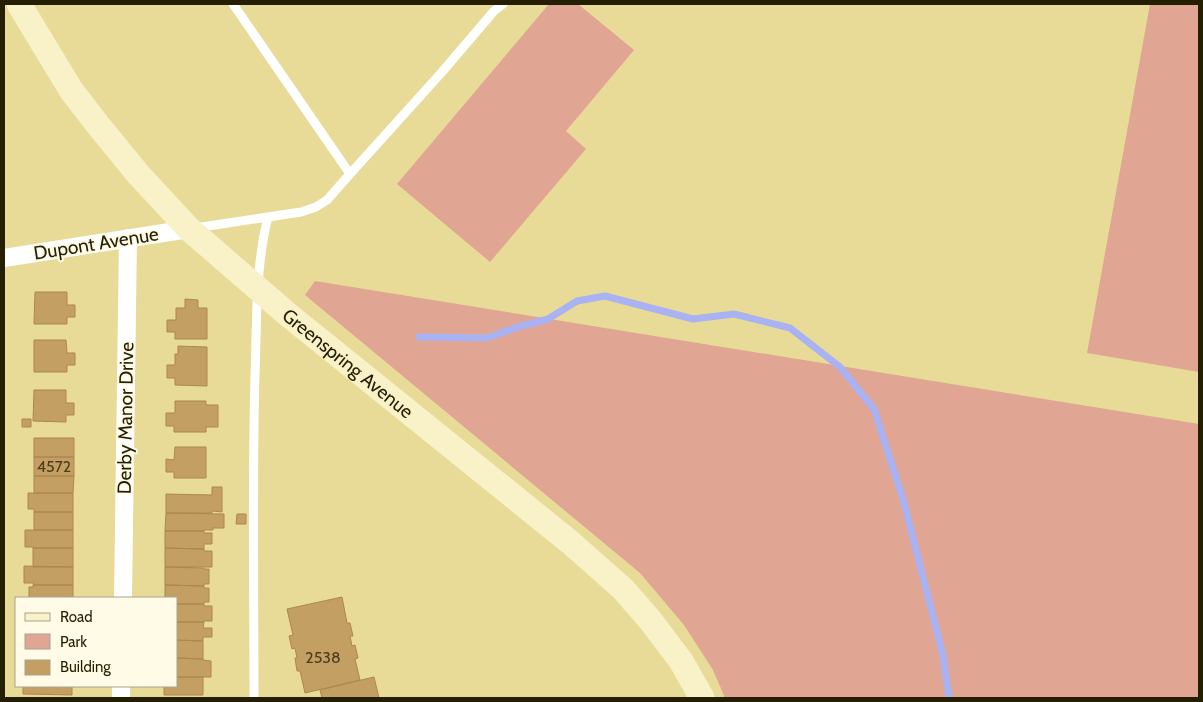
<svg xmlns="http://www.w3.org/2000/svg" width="1203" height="702" font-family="Cabin,sans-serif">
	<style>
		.green { fill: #e0a693 }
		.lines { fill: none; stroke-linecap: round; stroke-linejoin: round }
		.stream { stroke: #a9b2f3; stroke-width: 7 }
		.building { fill: #c49f64; stroke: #ac884e }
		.lane { stroke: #fff; stroke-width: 9 }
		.street { stroke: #fff; stroke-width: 18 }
		.secondary { stroke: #f9f1c7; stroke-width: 25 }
		.labels { text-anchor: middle; stroke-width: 4; stroke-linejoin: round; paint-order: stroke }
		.number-label { font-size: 16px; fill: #4c3e1b }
		.street-label { font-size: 19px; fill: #241e03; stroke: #fffbe7 }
	</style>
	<rect width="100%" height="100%" fill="#e8da97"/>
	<path class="green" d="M549,4H578L634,50L566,131L586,149L490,262L397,184Z
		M1150,4H1198L1199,7V372L1087,353Z
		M315,281L1199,424V698H725L713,670L684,625L640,573L305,295Z"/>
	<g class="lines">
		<path class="stream" d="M419,337L487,338L518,327L548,319L577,301L605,296L693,319L734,314L790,328L840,367L874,409L903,499L943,655L949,698"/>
	</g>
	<path class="building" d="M35,292H67V305H75V317H67V324H34Z
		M185,299L198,300V308H207V339H175V332H167V320H176V308H185Z
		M34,340H66L67,353H75V365H67V372H34Z
		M178,346L207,347V386L175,385V378H167V365H175V354H178Z
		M34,390H66V403H74V415H66V422L33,421Z
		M175,401H206V405H218V427H206V432H174V426H166V413H175Z
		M22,419H31V427H22Z
		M34,438H74V457H34Z
		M175,447H206V478H174V472H166V459L174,460Z
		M34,457H74V476H34Z
		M34,476H74L73,493H34Z
		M212,487H222V512L212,511V513H166V494L212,495Z
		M28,493H73V512H34V509H28Z
		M34,512H73V530H34Z
		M166,513L224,514V528H213V530H204V531H165Z
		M237,514H246V524H236Z
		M25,530H73V548H33V547H25Z
		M165,531H204V533H212V544H204V549L165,548Z
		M33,548H73V567H33Z
		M165,548L204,549V551H212V567H165Z
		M24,566L73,567V585H33L34,583H24Z
		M165,567L204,568V569H209V584H204V586L165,585Z
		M33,585H73V598H29V587H33Z
		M165,585L204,586V588H209V602H204V604H176V598H165Z
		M342,597L347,623H350L353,636H350L352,646L355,645L358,658L355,659L360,680L305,693L300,671H297L295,658H297L295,648L292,649L289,636L293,635L287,609Z
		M176,604H204V606H212V621H204V622H176Z
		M176,622H204L203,628H212V637H203V641L176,640Z
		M176,640L203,641V659L176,658Z
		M176,658L203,659V660L211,661V677H176Z
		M176,677H203V695H164V686H176Z
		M374,677L379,698H322L320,690Z
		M23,686H72V695L23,694Z"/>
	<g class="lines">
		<path class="lane" d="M350,174L442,72L494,11L503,4
			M195,228L301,212L316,207L327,200L350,174L233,4
			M254,698C254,591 252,483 255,375C257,322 255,268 268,217"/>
		<path class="street" d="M4,258L189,229
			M123,598L128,238
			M121,698V686"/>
		<path class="secondary" id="s1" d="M19,4L71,90L98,125L138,174L189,229L286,313L571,543L623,589L650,620L681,661L702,698"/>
	</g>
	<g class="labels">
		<g class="number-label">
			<text x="54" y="472">4572</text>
			<text x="323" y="663">2538</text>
		</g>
		<g class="street-label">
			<text transform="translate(96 243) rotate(-9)" y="7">Dupont Avenue</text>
			<text dy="7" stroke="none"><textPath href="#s1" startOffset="491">Greenspring Avenue</textPath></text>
			<text transform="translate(125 418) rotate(-89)" y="7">Derby Manor Drive</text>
		</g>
	</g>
	<rect width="1203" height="702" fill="none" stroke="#241e03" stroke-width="10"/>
	<rect x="15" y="597" width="162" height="90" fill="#fffbe7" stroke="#a7a38c"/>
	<rect x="25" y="613" width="25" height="8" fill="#f9f1c7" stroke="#a7a38c"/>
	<text x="60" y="622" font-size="15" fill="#241e03">Road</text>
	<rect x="25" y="634" width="25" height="15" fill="#e0a693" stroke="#a7a38c"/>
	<text x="60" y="647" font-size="15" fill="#241e03">Park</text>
	<rect x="25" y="660" width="25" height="15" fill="#c49f64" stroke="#a7a38c"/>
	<text x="60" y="672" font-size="15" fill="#241e03">Building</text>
</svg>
